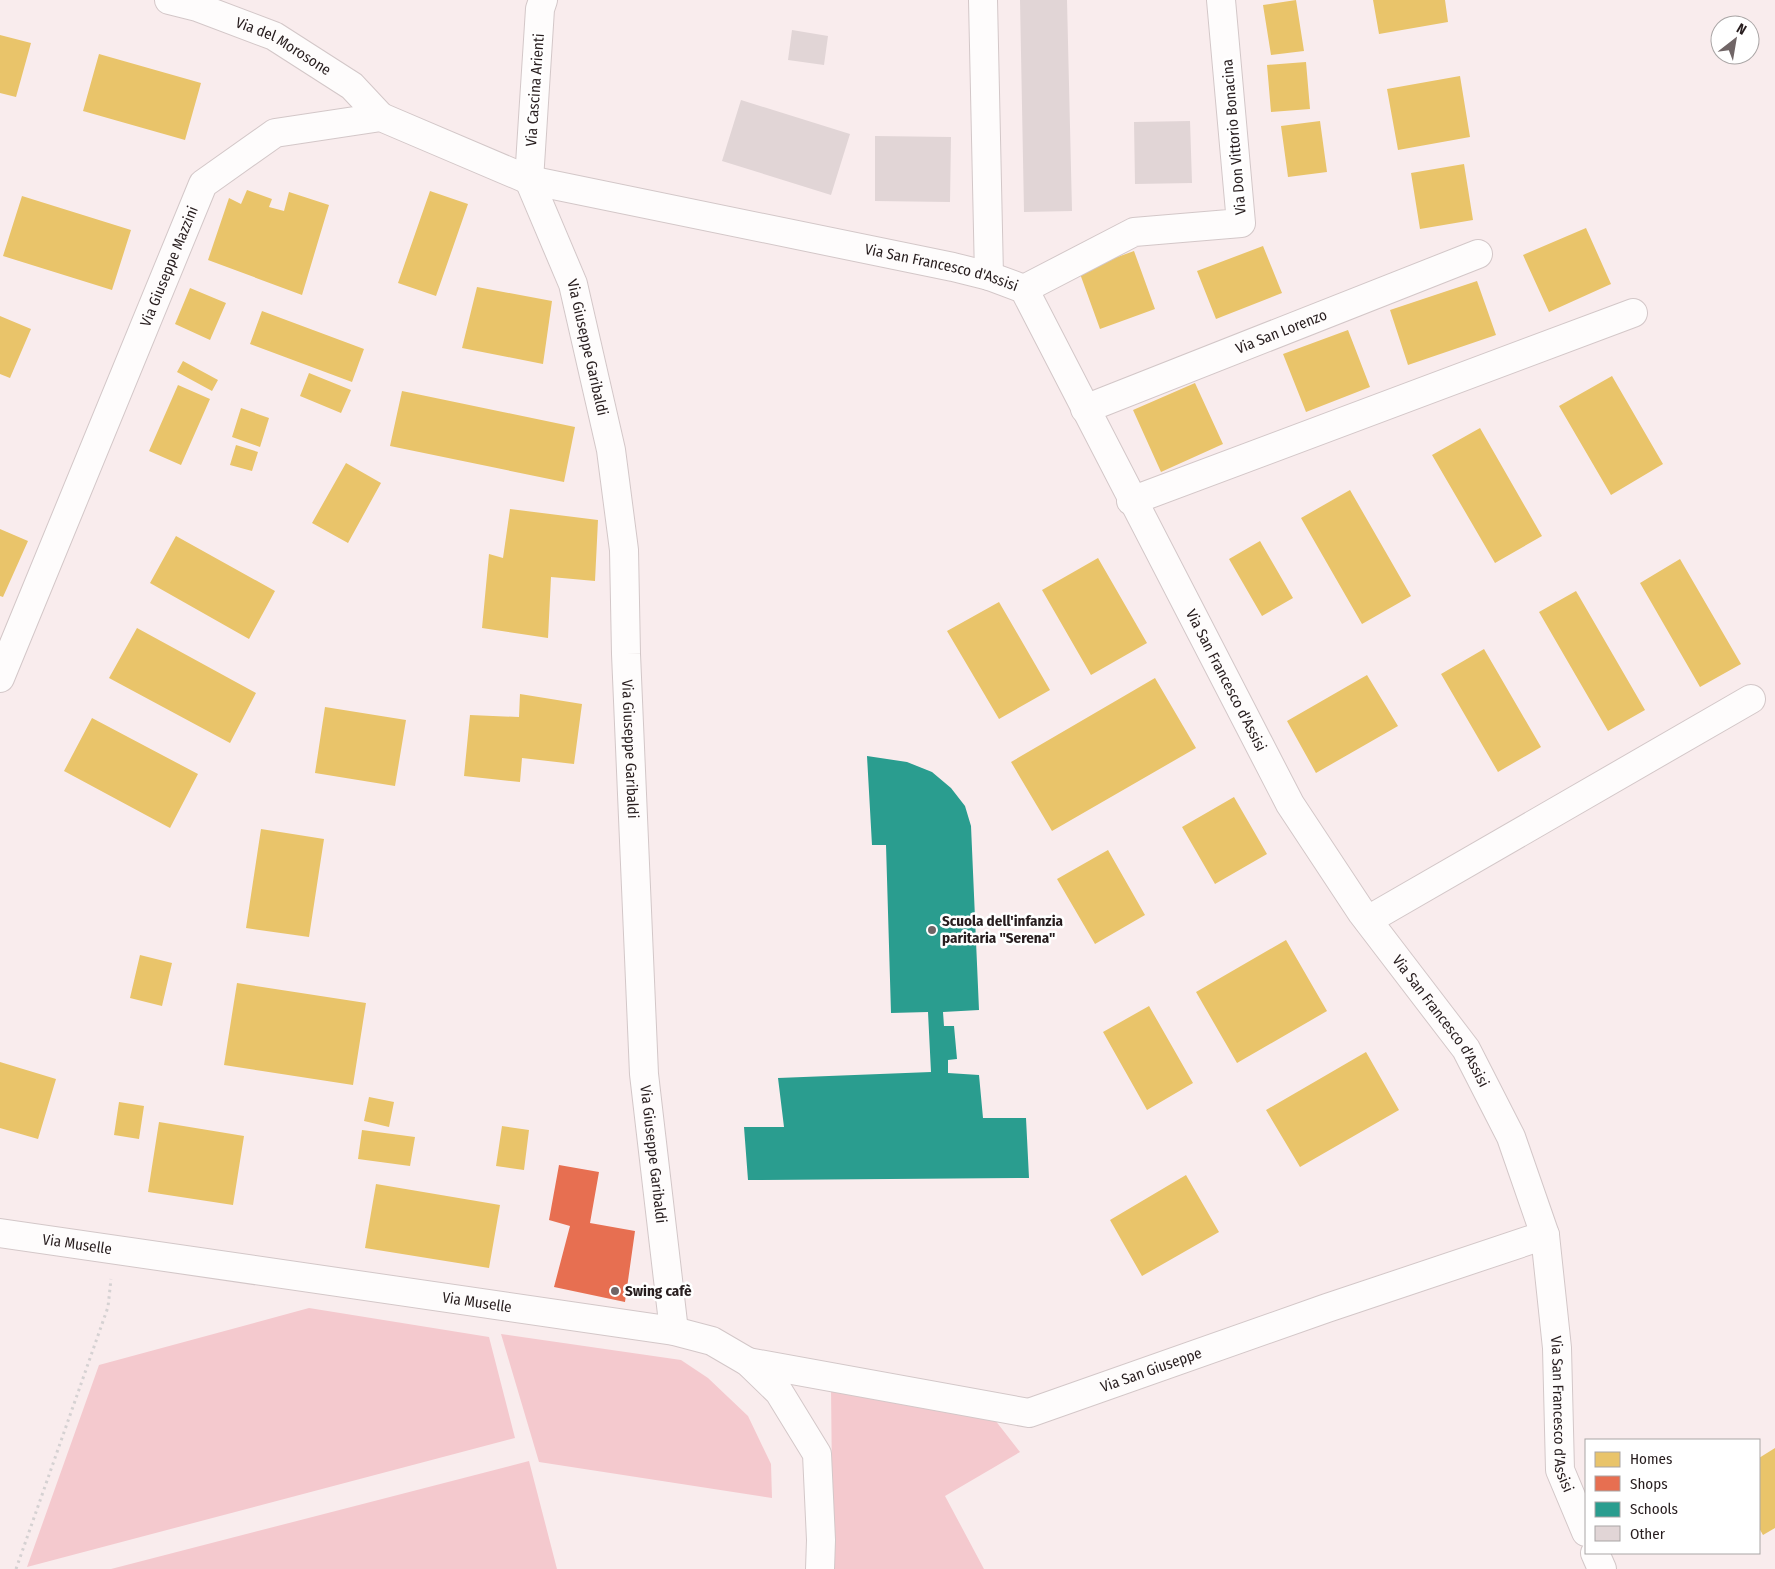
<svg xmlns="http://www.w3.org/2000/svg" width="1775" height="1569" font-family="'Fira Sans Condensed',sans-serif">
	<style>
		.park { fill: #f4c9ce }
		.homes { fill: #e9c46a }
		.shops { fill: #e76f51 }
		.schools { fill: #2a9d8f }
		.building { fill: #e1d5d6 }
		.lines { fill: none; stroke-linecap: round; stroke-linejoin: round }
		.minor-casing { stroke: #d3c7c8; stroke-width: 30 }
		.path { stroke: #d5d1d2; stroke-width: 3; stroke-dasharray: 2.5 4; stroke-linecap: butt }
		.minor { stroke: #fefcfc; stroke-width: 28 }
		.poi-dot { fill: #706566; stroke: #fff; stroke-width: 2 }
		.labels { text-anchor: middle; stroke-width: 5; stroke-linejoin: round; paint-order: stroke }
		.street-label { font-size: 15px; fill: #271d1e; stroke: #fff }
		.poi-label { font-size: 15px; font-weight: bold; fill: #271d1e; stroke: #fff; text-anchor: start }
	</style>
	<rect width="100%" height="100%" fill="#f9eced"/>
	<path class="park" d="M309,1308L489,1337L515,1438L27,1567L99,1365Z
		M501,1334L681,1360L708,1378L748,1416L771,1464L772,1498L539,1462Z
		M831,1389L995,1420L1020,1452L945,1496L984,1569H833Z
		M529,1461L557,1569H111Z"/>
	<path class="homes" d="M1296,0L1304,51L1271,55L1263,5Z
		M1373,0H1445L1448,22L1379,34Z
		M0,35L31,43L16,97L0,93Z
		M99,54L201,83L185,140L83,111Z
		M1306,62L1310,109L1271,112L1267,65Z
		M1460,76L1470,137L1398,150L1387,89Z
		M1320,121L1327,172L1288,177L1281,126Z
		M1464,164L1473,220L1420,229L1411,173Z
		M247,190L272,199L269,207L284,211L289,192L329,205L302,295L208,260L229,198L241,204Z
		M430,191L468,204L436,296L398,283Z
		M22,196L131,230L112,290L3,256Z
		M1586,228L1611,284L1549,312L1523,255Z
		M1263,246L1282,293L1216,319L1197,271Z
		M1134,251L1155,309L1100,329L1079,271Z
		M1477,281L1496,335L1408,365L1390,310Z
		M477,287L552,301L543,364L462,348Z
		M190,288L226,303L210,340L175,324Z
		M262,311L364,349L352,382L250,344Z
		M0,316L31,329L10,378L0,374Z
		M1348,330L1370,387L1306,412L1283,354Z
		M183,361L218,380L212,391L177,372Z
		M309,373L351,390L341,413L300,396Z
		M1612,376L1663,464L1611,495L1559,406Z
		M1195,383L1223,444L1161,472L1133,410Z
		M178,385L210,399L181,465L149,451Z
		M402,391L575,427L564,482L390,446Z
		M241,408L269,418L260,447L232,437Z
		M1480,428L1542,536L1495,563L1432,455Z
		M236,445L258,452L252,471L230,465Z
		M346,463L381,483L348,543L312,523Z
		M1350,490L1411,596L1362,624L1301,518Z
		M510,509L598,520L595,581L551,577L548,638L482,628L489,554L503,558Z
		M0,529L28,541L3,597L0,596Z
		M176,536L275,591L249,639L150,583Z
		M1260,541L1293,598L1262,616L1229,559Z
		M1098,558L1147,643L1091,675L1042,590Z
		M1680,559L1741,664L1700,687L1640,583Z
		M1576,591L1645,710L1608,731L1539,612Z
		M999,602L1050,690L999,719L947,631Z
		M137,628L256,693L230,743L109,678Z
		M1484,649L1541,747L1498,772L1441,674Z
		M1367,675L1398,726L1316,773L1287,721Z
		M1155,678L1196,748L1052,831L1011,762Z
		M520,694L582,704L574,764L522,758L520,782L464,776L470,715L519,717Z
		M325,707L406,720L395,786L315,773Z
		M92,718L198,774L170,828L64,771Z
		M1234,797L1267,854L1215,884L1182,827Z
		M261,829L324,839L309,937L246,928Z
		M1108,850L1145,915L1095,944L1057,879Z
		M1286,940L1327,1011L1237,1063L1196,992Z
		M140,955L172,963L162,1006L130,998Z
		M237,983L366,1003L353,1085L224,1065Z
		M1149,1006L1193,1083L1147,1110L1103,1032Z
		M1366,1052L1399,1110L1300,1167L1266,1110Z
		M0,1062L56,1079L38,1139L0,1128Z
		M369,1097L394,1102L389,1127L364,1121Z
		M119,1102L144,1106L139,1139L114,1135Z
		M159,1122L244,1136L233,1205L148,1192Z
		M502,1126L529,1130L524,1170L496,1166Z
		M362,1130L415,1137L410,1166L358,1159Z
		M1186,1175L1219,1232L1142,1276L1110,1220Z
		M376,1184L500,1205L489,1268L365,1248Z
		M1775,1448V1528L1763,1535L1759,1528V1458Z"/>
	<path class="shops" d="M559,1165L599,1172L590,1223L635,1231L625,1302L554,1287L570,1226L549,1220Z"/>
	<path class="schools" d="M867,756L907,762L932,772L951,788L965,806L971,826L979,1010L943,1012L944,1026H954L957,1059L948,1060V1073L979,1075L983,1118H1026L1029,1178L748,1180L744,1127H784L778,1078L931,1072L928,1012L891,1013L886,845H872Z"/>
	<path class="building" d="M1020,0H1067L1072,211L1024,212Z
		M792,30L828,36L824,65L788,60Z
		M741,100L850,134L831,195L722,161Z
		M1190,121L1192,183L1135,184L1134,122Z
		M875,136L951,137L950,202L875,201Z"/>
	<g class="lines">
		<defs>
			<g id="minor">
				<path id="s1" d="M169,0L197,7L274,36L352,86L381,117"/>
				<path id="s2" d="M543,0L540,9L529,180L573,284L611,450L624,550L626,654L644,1074L674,1331"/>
				<path d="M983,0L989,276"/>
				<path d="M1024,289L1134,232L1241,223L1221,0"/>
				<path id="s3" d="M1085,409L1478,254"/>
				<path d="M1131,501L1633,313"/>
				<path id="s4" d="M0,678L203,184L275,133L381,117L529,180L953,267L989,276L1024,289L1290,804L1362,913L1466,1049L1511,1137L1545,1235L1557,1348L1560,1470L1586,1532"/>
				<path d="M1368,920L1751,699"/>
				<path id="s5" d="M0,1233L674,1331L712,1341L748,1362L779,1392L817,1454L821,1540L820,1569"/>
				<path id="s6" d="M748,1362L1029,1413L1327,1308L1545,1235"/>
				<path d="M1595,1553L1602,1569"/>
			</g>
		</defs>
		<use href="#minor" class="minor-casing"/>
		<path class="path" d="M16,1569L108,1307L111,1279"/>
		<use href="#minor" class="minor"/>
	</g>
	<g class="poi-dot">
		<circle cx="932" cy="930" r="5"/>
		<circle cx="615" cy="1291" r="5"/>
	</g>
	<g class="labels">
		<g class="street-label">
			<text dy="5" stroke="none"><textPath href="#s1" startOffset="124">Via del Morosone</textPath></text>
			<text transform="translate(535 90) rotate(-86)" y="5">Via Cascina Arienti</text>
			<text transform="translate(1234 137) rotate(-95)" y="5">Via Don Vittorio Bonacina</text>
			<text dy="5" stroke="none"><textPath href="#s4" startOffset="445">Via Giuseppe Mazzini</textPath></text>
			<text dy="5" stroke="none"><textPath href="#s4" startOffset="1312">Via San Francesco d'Assisi</textPath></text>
			<text dy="5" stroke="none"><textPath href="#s3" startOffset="211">Via San Lorenzo</textPath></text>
			<text dy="5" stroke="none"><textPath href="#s2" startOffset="359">Via Giuseppe Garibaldi</textPath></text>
			<text dy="5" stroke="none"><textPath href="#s4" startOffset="1838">Via San Francesco d'Assisi</textPath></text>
			<text dy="5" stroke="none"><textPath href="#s2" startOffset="764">Via Giuseppe Garibaldi</textPath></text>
			<text dy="5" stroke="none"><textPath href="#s4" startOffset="2242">Via San Francesco d'Assisi</textPath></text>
			<text dy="5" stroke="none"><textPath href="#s2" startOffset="1170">Via Giuseppe Garibaldi</textPath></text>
			<text dy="5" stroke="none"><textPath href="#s5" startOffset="78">Via Muselle</textPath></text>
			<text dy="5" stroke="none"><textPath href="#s5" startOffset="482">Via Muselle</textPath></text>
			<text dy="5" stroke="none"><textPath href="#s6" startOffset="415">Via San Giuseppe</textPath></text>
			<text dy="5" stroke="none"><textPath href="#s4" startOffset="2662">Via San Francesco d'Assisi</textPath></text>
		</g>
		<g class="poi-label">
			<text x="942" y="926">Scuola dell'infanzia<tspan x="942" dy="17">paritaria "Serena"</tspan></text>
			<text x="625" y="1296">Swing cafè</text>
		</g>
	</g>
	<rect x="1585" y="1439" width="175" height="115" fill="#ffffff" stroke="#a9a5a5"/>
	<rect x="1595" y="1452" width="25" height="15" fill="#e9c46a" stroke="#a9a5a5"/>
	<text x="1630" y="1464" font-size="15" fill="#271d1e">Homes</text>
	<rect x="1595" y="1476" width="25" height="15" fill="#e76f51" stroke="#a9a5a5"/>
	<text x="1630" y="1489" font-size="15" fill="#271d1e">Shops</text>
	<rect x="1595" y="1502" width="25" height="15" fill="#2a9d8f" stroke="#a9a5a5"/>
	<text x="1630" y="1514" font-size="15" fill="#271d1e">Schools</text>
	<rect x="1595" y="1526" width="25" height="15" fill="#e1d5d6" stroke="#a9a5a5"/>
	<text x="1630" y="1539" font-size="15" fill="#271d1e">Other</text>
	<g transform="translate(1735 40) rotate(31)"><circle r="24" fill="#ffffff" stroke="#a9a5a5"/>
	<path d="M0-4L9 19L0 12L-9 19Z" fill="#706566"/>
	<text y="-8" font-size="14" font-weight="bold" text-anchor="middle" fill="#271d1e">N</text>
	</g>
</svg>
